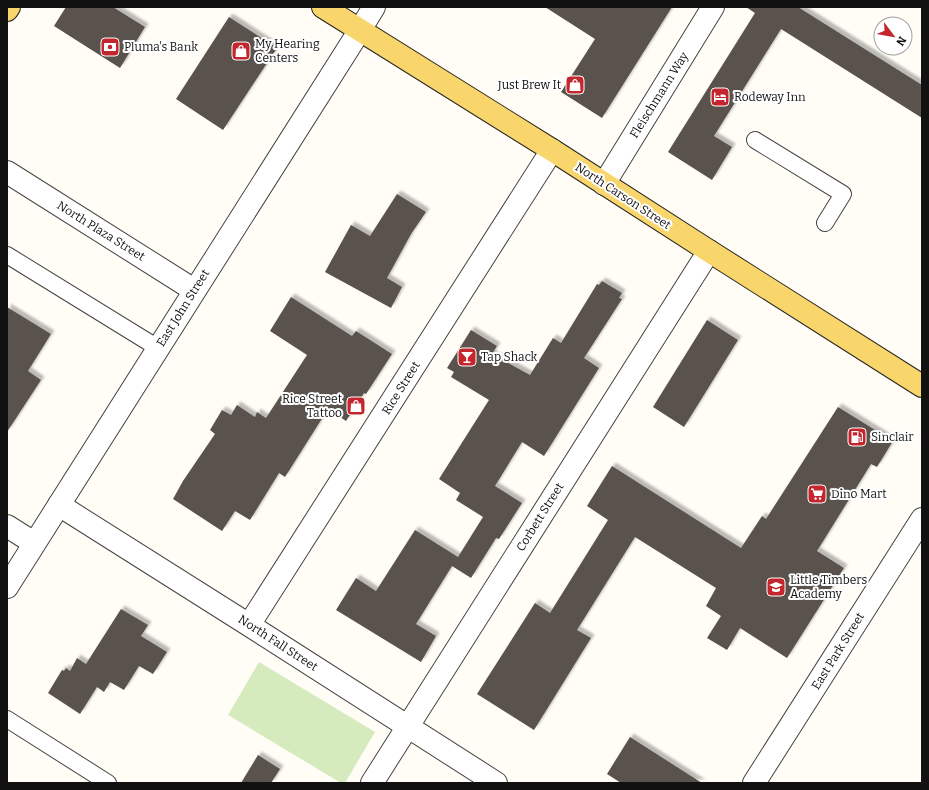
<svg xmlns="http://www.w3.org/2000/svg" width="929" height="790" font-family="Bitter,serif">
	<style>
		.green { fill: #d5ebbd }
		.building { fill: #5a524d; filter: url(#shadow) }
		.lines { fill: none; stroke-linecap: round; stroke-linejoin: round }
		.service-casing { stroke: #444; stroke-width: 18 }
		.minor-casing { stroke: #444; stroke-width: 24 }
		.tertiary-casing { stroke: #444; stroke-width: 24 }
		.primary-casing { stroke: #222; stroke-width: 24 }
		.service { stroke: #fff; stroke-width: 16 }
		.minor { stroke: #fff; stroke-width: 22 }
		.tertiary { stroke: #fff; stroke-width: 22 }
		.primary { stroke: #f9d66b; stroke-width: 22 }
		.labels { text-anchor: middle; stroke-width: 4; stroke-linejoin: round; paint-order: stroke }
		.poi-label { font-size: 12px; fill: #111; stroke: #fff; text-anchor: start }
		.street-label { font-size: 12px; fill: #111; stroke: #fff }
	</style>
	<defs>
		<filter id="shadow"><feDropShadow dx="3.5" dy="-3.5" stdDeviation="1" flood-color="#0004"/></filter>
	</defs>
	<rect width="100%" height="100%" fill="#fffdf5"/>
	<path class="green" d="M259,662L375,732L345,783H341L228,715Z"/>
	<path class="building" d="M66,7H113L145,27L120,68L54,26Z
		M545,7H672L602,118L561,92L595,39Z
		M746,7H798L922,85V118L781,29L714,136L732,147L712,180L668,152L755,13Z
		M229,17L277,48L223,130L176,99Z
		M397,194L426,212L411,234L387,278L402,287L391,308L325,272L351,225L370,236Z
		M602,281L622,293L619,298L622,299L584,358L599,368L544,456L522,442L495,486L522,503L499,539L496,538L471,578L452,566L416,624L436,636L421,662L336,610L356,578L376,591L415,530L458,557L483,517L456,500L460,493L439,479L489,400L451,377L454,372L447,368L471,330L497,346L492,354L530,375L553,338L561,343L597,284L599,285Z
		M291,297L352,336L356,331L392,354L366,394L364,393L346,421L328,409L285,477L279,473L250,520L235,511L222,531L173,499L183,481L215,434L210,430L222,410L231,415L237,405L255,417L257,412L266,418L307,355L270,331Z
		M7,307L51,334L28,371L41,380L7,432Z
		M707,320L738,340L684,427L653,407Z
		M838,407L893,441L877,467L871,464L817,551L844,568L787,658L740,628L727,650L707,638L721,616L706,606L716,588L635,537L577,630L591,638L534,730L477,694L535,603L550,613L608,520L587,506L612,466L741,548L762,516L766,519Z
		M121,609L148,625L141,636L167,652L153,674L139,666L124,690L110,682L104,692L97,687L80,714L48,693L62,670L64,671L66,668L70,671L77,658L86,664Z
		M630,737L702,783H621L607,774Z
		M258,755L280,769L271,783H241Z"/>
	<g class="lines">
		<defs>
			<path id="service" d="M755,140L843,194L825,223
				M7,255L158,348
				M7,719L108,783"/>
			<path id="minor" d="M360,30L374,7
				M7,172L194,290
				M604,184L713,7
				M59,505L249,625L496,783
				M7,526L34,543
				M249,625L552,150
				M372,783L709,251
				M754,783L922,519"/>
			<path id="tertiary" d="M7,587L360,30"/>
			<path id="primary" d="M323,7L552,150L709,251L922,386
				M7,10L9,7"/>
		</defs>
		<use href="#service" class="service-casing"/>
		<use href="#minor" class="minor-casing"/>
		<use href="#tertiary" class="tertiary-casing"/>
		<use href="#primary" class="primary-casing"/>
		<use href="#service" class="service"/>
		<use href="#minor" class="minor"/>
		<use href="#tertiary" class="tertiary"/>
		<use href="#primary" class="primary"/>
	</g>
	<defs>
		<symbol id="bank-square" viewBox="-11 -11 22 22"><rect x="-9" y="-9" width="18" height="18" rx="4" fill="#c4262e" stroke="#fff"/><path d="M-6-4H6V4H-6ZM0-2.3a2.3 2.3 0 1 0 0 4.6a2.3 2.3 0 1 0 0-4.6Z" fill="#fff"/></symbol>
		<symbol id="shop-square" viewBox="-11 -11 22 22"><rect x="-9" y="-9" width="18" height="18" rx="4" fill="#c4262e" stroke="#fff"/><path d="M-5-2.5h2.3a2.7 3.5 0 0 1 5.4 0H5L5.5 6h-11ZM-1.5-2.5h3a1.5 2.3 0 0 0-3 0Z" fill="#fff"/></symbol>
		<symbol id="hotel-square" viewBox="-11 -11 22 22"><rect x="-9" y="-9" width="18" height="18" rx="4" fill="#c4262e" stroke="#fff"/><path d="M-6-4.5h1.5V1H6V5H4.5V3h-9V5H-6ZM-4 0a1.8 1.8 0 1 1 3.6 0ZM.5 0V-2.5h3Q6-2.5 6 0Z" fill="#fff"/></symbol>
		<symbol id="bar-square" viewBox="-11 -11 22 22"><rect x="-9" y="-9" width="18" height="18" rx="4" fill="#c4262e" stroke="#fff"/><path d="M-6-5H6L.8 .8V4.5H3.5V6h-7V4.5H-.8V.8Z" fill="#fff"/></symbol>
		<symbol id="fuel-square" viewBox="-11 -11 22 22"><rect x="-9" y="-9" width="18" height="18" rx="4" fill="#c4262e" stroke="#fff"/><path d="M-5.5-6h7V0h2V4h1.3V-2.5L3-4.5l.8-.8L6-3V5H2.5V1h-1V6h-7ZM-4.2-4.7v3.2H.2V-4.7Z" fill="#fff"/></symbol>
		<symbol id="supermarket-square" viewBox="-11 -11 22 22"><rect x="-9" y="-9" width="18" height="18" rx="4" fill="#c4262e" stroke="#fff"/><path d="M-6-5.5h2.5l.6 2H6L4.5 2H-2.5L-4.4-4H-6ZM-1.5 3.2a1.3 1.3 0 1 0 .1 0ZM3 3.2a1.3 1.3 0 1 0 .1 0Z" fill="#fff"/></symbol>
		<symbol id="school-square" viewBox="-11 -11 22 22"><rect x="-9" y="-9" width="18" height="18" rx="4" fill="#c4262e" stroke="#fff"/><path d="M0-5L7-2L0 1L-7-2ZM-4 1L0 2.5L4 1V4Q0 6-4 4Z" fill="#fff"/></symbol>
	</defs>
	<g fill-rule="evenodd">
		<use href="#bank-square" x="99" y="36" width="22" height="22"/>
		<use href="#shop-square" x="230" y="40" width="22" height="22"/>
		<use href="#shop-square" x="564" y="74" width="22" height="22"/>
		<use href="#hotel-square" x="709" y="86" width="22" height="22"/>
		<use href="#bar-square" x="456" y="346" width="22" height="22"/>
		<use href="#shop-square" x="345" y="395" width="22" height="22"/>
		<use href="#fuel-square" x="846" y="426" width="22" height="22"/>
		<use href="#supermarket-square" x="806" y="483" width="22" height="22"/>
		<use href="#school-square" x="765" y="576" width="22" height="22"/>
	</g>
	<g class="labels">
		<g class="poi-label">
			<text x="255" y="48">My Hearing<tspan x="255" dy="14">Centers</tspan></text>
			<text x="124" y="51">Pluma's Bank</text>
			<text x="561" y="89" text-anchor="end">Just Brew It</text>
			<text x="734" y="101">Rodeway Inn</text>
			<text x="481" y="361">Tap Shack</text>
			<text x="342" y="403" text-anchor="end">Rice Street<tspan x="342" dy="14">Tattoo</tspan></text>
			<text x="871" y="441">Sinclair</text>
			<text x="831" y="498">Dino Mart</text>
			<text x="790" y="584">Little Timbers<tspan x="790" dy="14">Academy</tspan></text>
		</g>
		<g class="street-label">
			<text transform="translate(659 95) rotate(-58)" y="4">Fleischmann Way</text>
			<text transform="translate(623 196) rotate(33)" y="4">North Carson Street</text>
			<text transform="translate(101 231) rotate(32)" y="4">North Plaza Street</text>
			<text transform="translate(183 308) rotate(-58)" y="4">East John Street</text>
			<text transform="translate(401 388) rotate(-58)" y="4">Rice Street</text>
			<text transform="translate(540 517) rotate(-58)" y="4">Corbett Street</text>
			<text transform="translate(278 643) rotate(33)" y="4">North Fall Street</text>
			<text transform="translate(838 651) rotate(-58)" y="4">East Park Street</text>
		</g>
	</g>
	<rect width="929" height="790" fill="none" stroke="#111111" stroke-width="16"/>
	<g transform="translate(893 36) rotate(122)"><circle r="19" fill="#ffffff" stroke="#a0a0a0"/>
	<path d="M0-3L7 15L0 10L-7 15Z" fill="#c4262e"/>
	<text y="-6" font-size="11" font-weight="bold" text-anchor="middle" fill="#111111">N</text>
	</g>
</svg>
